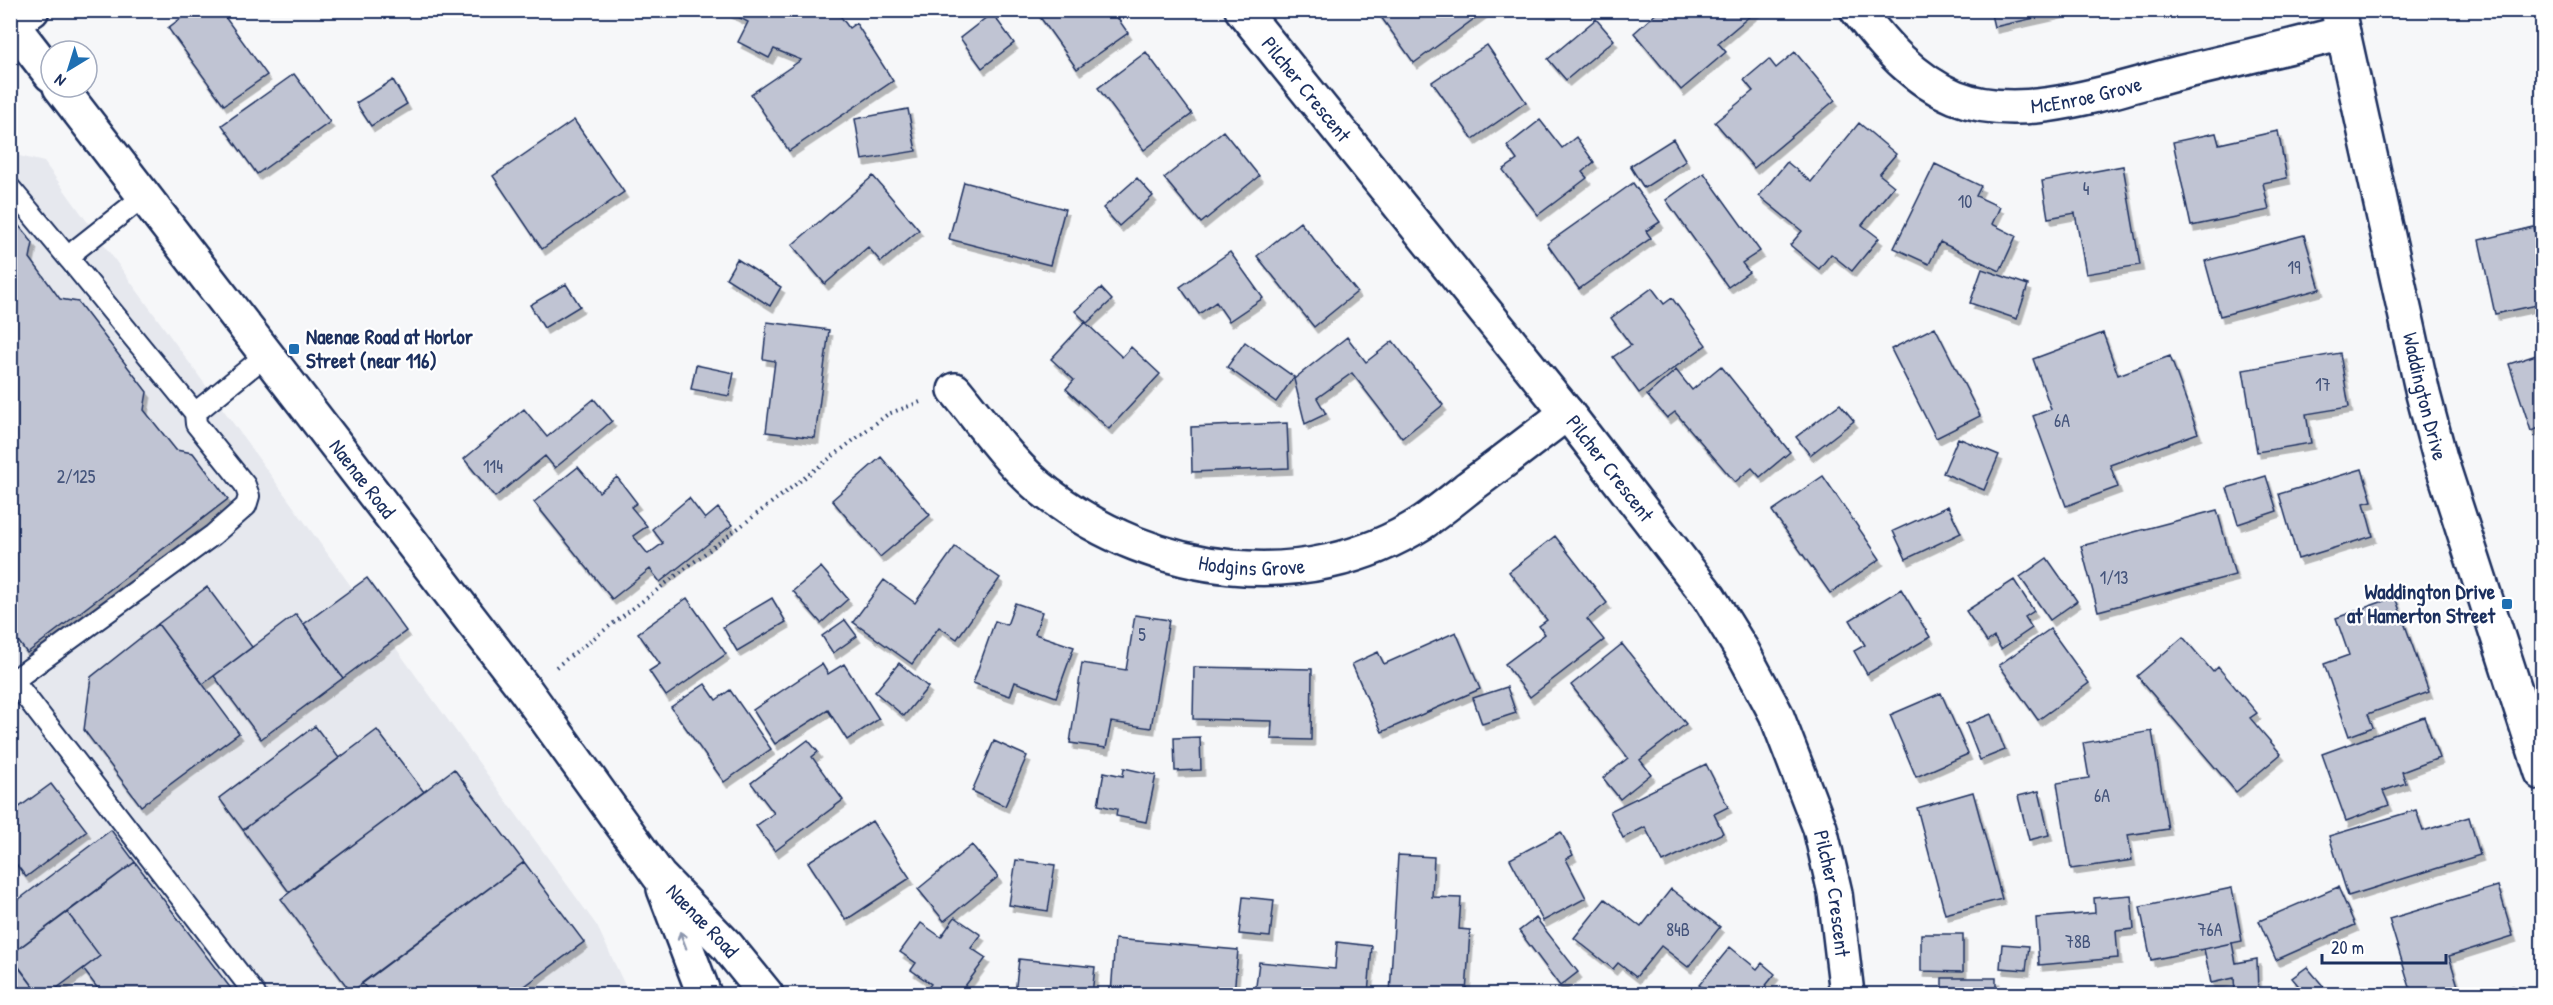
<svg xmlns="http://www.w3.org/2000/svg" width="2553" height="1005" font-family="'Patrick Hand',sans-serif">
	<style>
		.built { fill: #e6e8ee }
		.building { fill: #c0c4d3; stroke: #1b2f5e; stroke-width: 1.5; filter: url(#shadow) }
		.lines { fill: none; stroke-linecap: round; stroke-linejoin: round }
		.service-casing { stroke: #1b2f5e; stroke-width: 24 }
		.minor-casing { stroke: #1b2f5e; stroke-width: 38 }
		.secondary-casing { stroke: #1b2f5e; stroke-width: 38 }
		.path { stroke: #1b2f5e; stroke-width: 4; stroke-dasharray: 1.5 4.5; stroke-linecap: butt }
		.service { stroke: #fff; stroke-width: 20 }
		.minor { stroke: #fff; stroke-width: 33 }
		.secondary { stroke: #fff; stroke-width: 33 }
		.oneway { stroke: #8d97ae }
		.poi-dot { fill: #1f6fb2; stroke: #fff; stroke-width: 2 }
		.labels { text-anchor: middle; stroke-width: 4.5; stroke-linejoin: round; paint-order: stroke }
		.number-label { font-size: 18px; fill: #44547b }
		.street-label { font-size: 21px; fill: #1b2f5e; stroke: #fff }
		.poi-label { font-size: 21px; font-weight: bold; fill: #1b2f5e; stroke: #fff; text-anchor: start }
	</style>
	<defs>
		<filter id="shadow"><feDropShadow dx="3.5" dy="6" stdDeviation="0" flood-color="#0004"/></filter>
	</defs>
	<rect width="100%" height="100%" fill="#f6f7f9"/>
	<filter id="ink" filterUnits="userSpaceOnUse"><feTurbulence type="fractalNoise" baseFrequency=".0167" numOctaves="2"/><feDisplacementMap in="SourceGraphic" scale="12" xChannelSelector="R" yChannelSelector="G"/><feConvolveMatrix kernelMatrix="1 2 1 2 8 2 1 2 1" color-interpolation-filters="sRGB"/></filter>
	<g filter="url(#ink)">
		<path class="built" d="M11,154L44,162L597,926L629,994H11Z"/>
		<path class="building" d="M192,10H220L267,75L224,105L168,28Z
			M725,10H836L849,28L856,23L893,81L789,151L751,94L801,60L774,49L769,58L738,42L748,22Z
			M1035,10H1112L1128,33L1077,69Z
			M1376,10H1486L1414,63Z
			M1660,10H1757L1718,43L1726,52L1681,90L1634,33Z
			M1990,10H2070L1994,27Z
			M992,13L1014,43L982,68L960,38Z
			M1596,19L1614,40L1566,80L1548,59Z
			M1487,45L1526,102L1473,139L1432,82Z
			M1146,52L1192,114L1144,150L1098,88Z
			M1795,52L1835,100L1754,168L1715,122L1753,91L1744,80L1769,59L1776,68Z
			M294,74L330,122L257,174L222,125Z
			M393,80L407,104L371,126L356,103Z
			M908,109L916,151L862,160L855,119Z
			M574,120L624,192L542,249L493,176Z
			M1540,120L1562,148L1576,137L1594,162L1582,172L1587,178L1538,215L1503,170L1517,160L1507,146Z
			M1859,123L1896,154L1879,174L1894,186L1862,225L1879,238L1852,271L1831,254L1819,269L1790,245L1802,231L1759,196L1787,162L1811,182Z
			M1223,131L1259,176L1201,223L1164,178Z
			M2278,131L2287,178L2263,183L2269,210L2191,226L2173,142L2216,133L2219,144Z
			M1673,139L1686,161L1644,188L1630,166Z
			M1935,164L1981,186L1976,196L2000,207L1992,224L2016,236L2000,271L1940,242L1929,264L1894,248Z
			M2123,166L2140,265L2086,274L2075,213L2048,218L2042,181Z
			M1704,173L1760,251L1742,263L1749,272L1728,287L1666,200Z
			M873,176L919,230L881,262L868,247L825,284L792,245Z
			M1137,178L1153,196L1119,226L1103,208Z
			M964,182L1065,209L1050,265L949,239Z
			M1633,183L1660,222L1646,231L1651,238L1579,289L1547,244Z
			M10,215L33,243L30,258L60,299L78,302L147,392L144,410L176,450L193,453L228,499L27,653L10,630Z
			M1300,222L1357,292L1314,327L1257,256Z
			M2534,227L2542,266V304L2495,314L2479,240Z
			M2304,235L2320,289L2220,316L2205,261Z
			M1230,252L1263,298L1229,321L1216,302L1199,314L1180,287Z
			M737,259L781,287L770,306L726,278Z
			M1982,269L2028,285L2017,319L1970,303Z
			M566,284L580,306L544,328L530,305Z
			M1101,288L1112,300L1087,323L1075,311Z
			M1652,288L1664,304L1672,298L1706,345L1639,393L1613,357L1631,345L1611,318Z
			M767,322L829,330L815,438L766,432L775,361L763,359Z
			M1085,322L1122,357L1131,347L1160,374L1109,429L1066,389L1074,380L1051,359Z
			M1935,327L1980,416L1936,438L1891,349Z
			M2103,333L2118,375L2170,356L2198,433L2110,465L2118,487L2066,506L2033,416L2051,409L2033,359Z
			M1347,337L1366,362L1393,341L1443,405L1402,438L1352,373L1317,398L1326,414L1305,424L1294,379Z
			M1245,342L1294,377L1276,402L1227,367Z
			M2340,353L2349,407L2306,414L2311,443L2257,452L2243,370Z
			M2542,353V427L2531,431L2509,364Z
			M696,365L734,373L729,396L691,389Z
			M1721,366L1790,452L1760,477L1752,468L1735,482L1675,412L1667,418L1647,395L1676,370L1692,390Z
			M594,399L612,421L555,468L545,456L495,497L464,459L524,409L547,437Z
			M1840,404L1854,421L1810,455L1796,437Z
			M1287,423L1289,468L1192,472L1191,427Z
			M1958,438L1999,455L1984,490L1943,473Z
			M881,457L930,515L880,557L832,500Z
			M578,467L599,492L617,477L637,503L631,507L647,526L633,536L648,554L663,543L652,529L689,498L705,519L718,508L732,525L660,582L650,569L612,599L534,502Z
			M2362,469L2372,501L2364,503L2373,536L2298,559L2279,494Z
			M1823,476L1880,559L1830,593L1772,511Z
			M2266,476L2277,511L2238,524L2227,488Z
			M1948,506L1961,533L1906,559L1893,531Z
			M2217,510L2235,575L2098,611L2081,546Z
			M1555,536L1607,603L1587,619L1604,640L1530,697L1505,664L1545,634L1539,626L1547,620L1509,572Z
			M955,547L1000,578L957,639L939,627L912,664L853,622L884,580L915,603Z
			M2047,558L2077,601L2050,620L2020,577Z
			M821,567L848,599L821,623L793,591Z
			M367,578L406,631L343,678L304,624Z
			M2014,580L2034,611L2025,617L2032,628L2001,649L1994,637L1987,642L1966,611Z
			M207,587L252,647L203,684L158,624Z
			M1901,589L1930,637L1867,674L1854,651L1865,645L1850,620Z
			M2395,597L2429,692L2368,714L2373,727L2349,736L2324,664L2349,655L2336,618Z
			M687,598L726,654L666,696L649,671L660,664L638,633Z
			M772,598L786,622L737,651L723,627Z
			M1015,603L1042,612L1035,634L1074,647L1056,697L1015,682L1010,696L973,683L995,621L1007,625Z
			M296,614L343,678L261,739L214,676Z
			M1135,615L1169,620L1151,728L1111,722L1106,748L1070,743L1082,663L1126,670Z
			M845,620L857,636L833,653L822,636Z
			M158,624L239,733L141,806L84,730L91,677Z
			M2050,629L2089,683L2038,720L1999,665Z
			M1456,632L1480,689L1382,732L1352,664L1378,652L1384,664Z
			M2183,637L2213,672L2218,667L2257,713L2250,718L2281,754L2236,792L2137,676Z
			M1622,644L1686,724L1640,760L1651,774L1620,799L1603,778L1628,758L1571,685Z
			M899,663L928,687L904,716L875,692Z
			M822,664L828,674L844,664L879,719L847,740L828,710L775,744L753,710Z
			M1194,667L1312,669L1311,740L1271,739L1272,721L1193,719Z
			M705,684L716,700L730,690L771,749L724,782L671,707Z
			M1507,687L1516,713L1482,724L1473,698Z
			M1941,693L1968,754L1916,777L1890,715Z
			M1991,714L2005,750L1980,760L1966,724Z
			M2424,717L2439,758L2402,772L2406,783L2383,791L2389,805L2346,821L2322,754Z
			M315,726L339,758L243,830L219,798Z
			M377,730L424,792L289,892L243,830Z
			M2152,731L2168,829L2128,835L2132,860L2071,869L2057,783L2089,778L2083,743Z
			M1200,737L1201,770L1175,771L1174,738Z
			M808,740L818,752L812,757L843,800L775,851L756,826L774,813L751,783Z
			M994,741L1027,756L1005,806L972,791Z
			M1706,764L1728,807L1714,814L1723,833L1663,862L1645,827L1623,838L1610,811Z
			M1124,768L1156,775L1146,822L1116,816L1117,809L1098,805L1104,772L1123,776Z
			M454,769L524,862L351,992L281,899Z
			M51,784L87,831L26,877L10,856V814Z
			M2039,791L2049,835L2029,840L2018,796Z
			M1973,792L2002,899L1945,914L1917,808Z
			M2416,810L2423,831L2469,817L2480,855L2348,896L2329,836Z
			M872,821L910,878L846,920L808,862Z
			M111,830L135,862L10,955V906Z
			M1561,832L1573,855L1566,859L1586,898L1543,921L1510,859Z
			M972,845L998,877L944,921L918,889Z
			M1398,855L1434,857L1432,897L1461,898L1459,929L1470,930L1466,994H1390Z
			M1016,860L1055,865L1048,911L1009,905Z
			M135,862L235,994H102L83,969L100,956L67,912Z
			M524,862L584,942L514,994H371L362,983Z
			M2498,886L2513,936L2449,956L2458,986L2429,994H2412L2389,919Z
			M2338,887L2355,925L2276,960L2259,921Z
			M2232,888L2242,941L2151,960L2140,907Z
			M1671,889L1720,927L1688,967L1661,946L1636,977L1618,963L1613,969L1574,938L1605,899L1641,927Z
			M2131,895L2134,929L2116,931L2118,958L2039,965L2036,918L2095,913L2094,898Z
			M1243,897L1274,900L1270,937L1239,934Z
			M67,912L100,956L49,994H39L10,955Z
			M955,917L981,935L971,948L986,958L959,994H923L931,984L911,970L916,963L900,952L921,923L941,937Z
			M1536,918L1578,972L1560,986L1519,931Z
			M1921,934H1963V972L1921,971Z
			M1115,939L1238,950L1234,994H1111Z
			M1337,942L1372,946L1368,994H1255L1259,962L1335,969Z
			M2232,943L2236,963L2257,959L2258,994H2235L2234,978L2211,983L2204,949Z
			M2002,944L2029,946L2026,970L2000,968Z
			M1730,947L1757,969L1762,963L1775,974L1759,994H1711L1699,985Z
			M10,956L39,994H10Z
			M1019,959L1095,967L1092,994H1015Z
			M2307,967L2330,994H2297L2302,990L2292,978Z
			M1942,978H1996V994H1942Z
			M2513,986L2516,994H2488Z"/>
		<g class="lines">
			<defs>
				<path id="service" d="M10,188L70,260
					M144,196L77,249L70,260L195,413
					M10,676L255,994
					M10,683L213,535L246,506L249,496L245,485L196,424L195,413L266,355"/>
				<g id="minor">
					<path id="s1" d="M1242,10L1567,413L1709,597L1743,652L1776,714L1820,828L1835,893L1847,994"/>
					<path id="s2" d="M1857,10C1884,45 1914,80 1955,97C2022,124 2112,90 2179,73C2234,60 2289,47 2343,33"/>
					<path id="s3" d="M2338,10L2423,394L2440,458L2542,773"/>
					<path d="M10,24L32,10"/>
					<path id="s4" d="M955,390C984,425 1011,466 1048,494C1155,576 1306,597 1422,523C1438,512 1454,499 1469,487C1502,463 1534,438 1567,413"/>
				</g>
				<g id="secondary">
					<path d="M10,22L51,75"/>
					<path id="s5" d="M60,87L526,691L659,876L727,946L766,994"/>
					<path d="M664,889L704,994"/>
				</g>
			</defs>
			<use href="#service" class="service-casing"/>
			<use href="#minor" class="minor-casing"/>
			<use href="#secondary" class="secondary-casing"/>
			<path class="path" d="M556,667L888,414L920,402"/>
			<use href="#service" class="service"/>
			<use href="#minor" class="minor"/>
			<use href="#secondary" class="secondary"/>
		</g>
		<defs><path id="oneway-shaft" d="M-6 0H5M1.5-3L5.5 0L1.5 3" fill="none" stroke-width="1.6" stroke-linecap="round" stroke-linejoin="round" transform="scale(1.5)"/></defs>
		<use class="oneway" href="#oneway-shaft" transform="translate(683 940) rotate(-111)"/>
	</g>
	<g class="poi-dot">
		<rect x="288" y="343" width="12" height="12" rx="3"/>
		<rect x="2501" y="598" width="12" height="12" rx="3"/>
	</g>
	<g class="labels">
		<g class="number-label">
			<text x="2086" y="195">4</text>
			<text x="1965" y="208">10</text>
			<text x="2294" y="274">19</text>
			<text x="2323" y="391">17</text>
			<text x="2062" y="427">6A</text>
			<text x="493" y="473">114</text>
			<text x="76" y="483">2/125</text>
			<text x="2114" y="584">1/13</text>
			<text x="1142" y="641">5</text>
			<text x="2102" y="802">6A</text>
			<text x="1678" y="936">84B</text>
			<text x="2210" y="936">76A</text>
			<text x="2078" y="948">78B</text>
		</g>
		<g class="street-label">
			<text dy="7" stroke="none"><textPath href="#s1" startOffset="102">Pilcher Crescent</textPath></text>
			<text dy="7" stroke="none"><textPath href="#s2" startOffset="266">McEnroe Grove</textPath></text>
			<text dy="7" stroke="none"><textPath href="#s3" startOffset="396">Waddington Drive</textPath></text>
			<text dy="7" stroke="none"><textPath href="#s1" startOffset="588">Pilcher Crescent</textPath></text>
			<text dy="7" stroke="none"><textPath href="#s5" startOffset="495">Naenae Road</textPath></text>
			<text dy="7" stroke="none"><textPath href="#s4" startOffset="360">Hodgins Grove</textPath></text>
			<text dy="7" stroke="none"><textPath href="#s1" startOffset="1074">Pilcher Crescent</textPath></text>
			<text dy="7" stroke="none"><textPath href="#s5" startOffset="1053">Naenae Road</textPath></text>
		</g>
		<g class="poi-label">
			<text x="306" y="344">Naenae Road at Horlor<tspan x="306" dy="24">Street (near 116)</tspan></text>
			<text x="2495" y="599" text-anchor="end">Waddington Drive<tspan x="2495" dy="24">at Hamerton Street</tspan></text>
		</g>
	</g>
	<rect width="2553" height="1005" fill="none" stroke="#fff" stroke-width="36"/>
	<rect x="18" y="18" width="2517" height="969" fill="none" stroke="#1b2f5e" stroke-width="2" filter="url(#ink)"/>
	<g transform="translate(69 69) rotate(218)"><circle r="28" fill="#ffffff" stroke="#a4acbf" stroke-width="1.5"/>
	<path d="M0-4.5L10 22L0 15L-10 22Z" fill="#1f6fb2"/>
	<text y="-9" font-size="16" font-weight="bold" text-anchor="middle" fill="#1b2f5e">N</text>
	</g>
	<path d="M2322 954v9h124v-9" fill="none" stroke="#1b2f5e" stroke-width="3"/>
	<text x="2331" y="954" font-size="18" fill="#1b2f5e" stroke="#ffffff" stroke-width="4.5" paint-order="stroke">20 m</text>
</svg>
